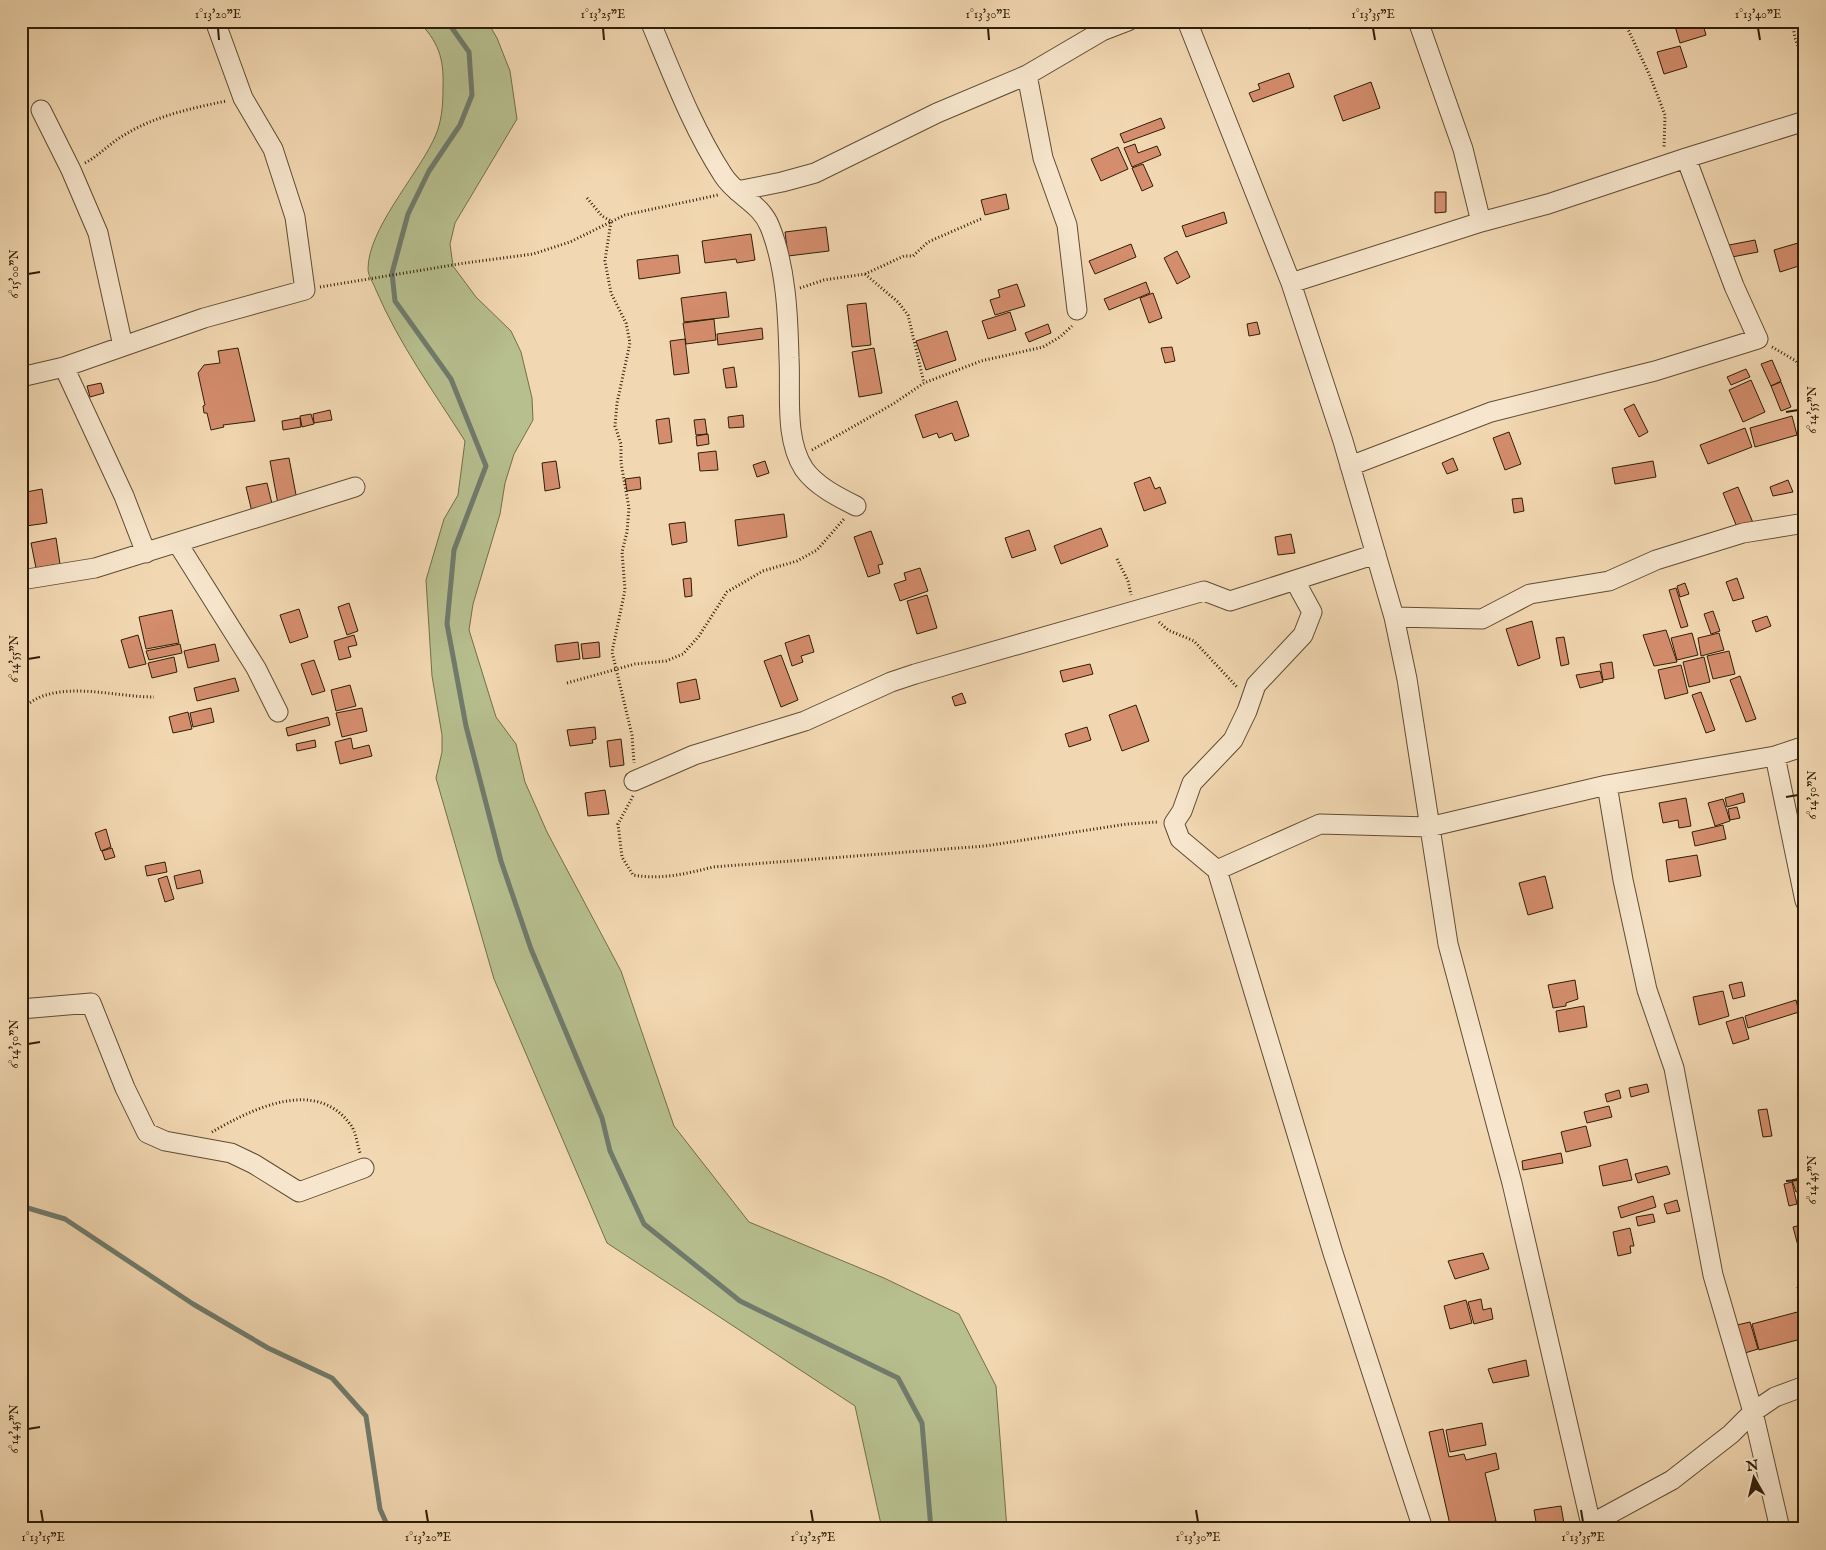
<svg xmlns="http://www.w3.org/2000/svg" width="1826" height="1550" font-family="'IM FELL English',serif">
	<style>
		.green { fill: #b7bf8f; stroke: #736e4b }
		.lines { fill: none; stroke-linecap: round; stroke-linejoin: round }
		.stream { stroke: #707b6d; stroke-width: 5 }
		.building { fill: #d48d6d; stroke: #2f1e07 }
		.street-casing { stroke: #604c32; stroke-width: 21 }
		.path { stroke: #2f1e07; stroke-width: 3; stroke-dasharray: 1 2.5; stroke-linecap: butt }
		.street { stroke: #f7e6cd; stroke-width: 19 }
		.ticks { fill: none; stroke: #2f1e07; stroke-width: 2 }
		.neatline { fill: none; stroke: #2f1e07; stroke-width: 2 }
		.ticks-label { font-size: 12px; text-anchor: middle; fill: #2f1e07 }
	</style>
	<rect width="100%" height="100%" fill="#f2d8b2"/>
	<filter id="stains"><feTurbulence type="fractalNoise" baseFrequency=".004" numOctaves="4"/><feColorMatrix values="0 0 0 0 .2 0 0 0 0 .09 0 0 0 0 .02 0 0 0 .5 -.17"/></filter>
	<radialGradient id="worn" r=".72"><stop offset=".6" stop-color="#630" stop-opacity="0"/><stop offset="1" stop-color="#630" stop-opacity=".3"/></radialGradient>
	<path class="green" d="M418,21H487L497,38L510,71L517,119L455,223L450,244L453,266L476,297L511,331L521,352L532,398L533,420L514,454L505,483L500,514L473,604L469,630L496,717L516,744L525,782L547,832L621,971L674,1126L749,1222L884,1278L959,1314L996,1386L1007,1529H882L855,1406L607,1243L494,979L436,778L442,752V735L432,676L426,580L444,519L458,495L465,441C434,392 399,344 376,290C374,284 368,276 368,269C368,230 415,178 433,141C442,124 443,105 443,86C444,58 438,41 418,21Z"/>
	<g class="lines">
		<path class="stream" d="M447,21L469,52L472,95L460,125L429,171L408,214L392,273L395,301L451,379L486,466L454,550L447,624L466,726L501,861L531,949L602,1118L610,1151L644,1224L740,1301L898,1378L922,1423L931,1529
			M21,1206L65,1219L193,1304L268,1348L332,1378L366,1416L380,1509L389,1529"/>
	</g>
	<path class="building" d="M1306,21H1319L1320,25L1309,29Z
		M1681,21H1702L1706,35L1680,43L1674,23Z
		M1680,46L1687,67L1664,74L1657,52Z
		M1289,73L1294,87L1253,102L1249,93L1260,89L1258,84Z
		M1371,82L1380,108L1343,121L1334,96Z
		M1161,118L1165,128L1124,143L1120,134Z
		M1135,144L1138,153L1157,146L1161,155L1132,167L1124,148Z
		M1118,147L1128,169L1101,181L1091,159Z
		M1143,164L1153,186L1142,191L1132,168Z
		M1435,192H1446V212L1435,213Z
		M1006,194L1009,209L985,215L981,200Z
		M1224,212L1227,223L1186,237L1182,226Z
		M826,227L829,251L788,256L785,232Z
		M751,234L755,260L737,263L736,259L705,263L702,241Z
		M1755,240L1758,252L1732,257L1729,245Z
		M1798,243L1805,264L1780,272L1774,250Z
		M1131,244L1136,257L1095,274L1089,261Z
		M1177,251L1190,277L1177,284L1164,258Z
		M678,255L680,273L639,279L637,260Z
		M1146,282L1150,293L1109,310L1104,299Z
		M1017,284L1025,306L995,315L990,300L1000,297L998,290Z
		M726,292L729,317L684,322L681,298Z
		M1153,293L1162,318L1149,323L1140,298Z
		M866,303L871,345L852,347L847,305Z
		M1010,312L1016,330L988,339L982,321Z
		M714,319L716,340L686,344L683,323Z
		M1257,322L1260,334L1249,336L1247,324Z
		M1048,324L1051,333L1029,342L1025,333Z
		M762,328L763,339L718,345L717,334Z
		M947,331L956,360L926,370L916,341Z
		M685,339L689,373L674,375L670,341Z
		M1172,347L1175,361L1165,363L1161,348Z
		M238,348L255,421L223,425L224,427L211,430L207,413H204L203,406L205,405L198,373L204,365L220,363L218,351Z
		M874,348L882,393L859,397L852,352Z
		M1772,360L1781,381L1771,386L1761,364Z
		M734,367L737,387L726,388L723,369Z
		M1746,369L1750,377L1731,385L1727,377Z
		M1751,380L1765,412L1743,422L1729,390Z
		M1781,382L1791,407L1781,411L1771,386Z
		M101,383L104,393L90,397L87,386Z
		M957,401L969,436L955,441L952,433L939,438L937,433L923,438L915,415Z
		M1634,404L1648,432L1639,437L1624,409Z
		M330,410L332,420L314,423L313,414Z
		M311,414L314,424L302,427L300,416Z
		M743,415L744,427L729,428L728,417Z
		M1792,416L1797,435L1755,447L1750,428Z
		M300,418L301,427L283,430L282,421Z
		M669,418L672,442L659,444L656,420Z
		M705,419L707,434L696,435L694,420Z
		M1745,428L1752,447L1708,464L1700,445Z
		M1509,432L1521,464L1505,470L1493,438Z
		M708,434L709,444L697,446L696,436Z
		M716,451L718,470L700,471L698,453Z
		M289,458L297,500L278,504L270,461Z
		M1453,458L1458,470L1447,474L1442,463Z
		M556,461L560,488L545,491L542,463Z
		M765,461L769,473L757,477L753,465Z
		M1653,461L1656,477L1615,484L1612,468Z
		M640,477L641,489L627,491L625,479Z
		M1150,477L1155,489L1160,487L1166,503L1144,511L1134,483Z
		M1788,480L1793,492L1773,496L1770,487Z
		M267,483L273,508L252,512L246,487Z
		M1738,487L1754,525L1739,532L1723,493Z
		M42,489L47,523L26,526L25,518L21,519V493Z
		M1522,498L1524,511L1514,513L1512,499Z
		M784,514L787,537L738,546L735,520Z
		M685,522L687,542L672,545L669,524Z
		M1101,528L1108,546L1061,564L1054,546Z
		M1029,530L1036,550L1012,558L1005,538Z
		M871,531L883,564L878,565L880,573L868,577L854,537Z
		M1291,534L1295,553L1278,555L1275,537Z
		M56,538L60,564L36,568L31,543Z
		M1805,552V575L1799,554Z
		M920,568L928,591L900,601L894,584L906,580L904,573Z
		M691,578L692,596L685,597L683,579Z
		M1737,578L1744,598L1733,601L1726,582Z
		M1685,583L1689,594L1680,597L1677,586Z
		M1676,588L1688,626L1681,628L1669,590Z
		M927,595L937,628L917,634L907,601Z
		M349,603L358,631L347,635L338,607Z
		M299,609L308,637L290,643L280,615Z
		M172,610L179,643L146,649L139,617Z
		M1713,611L1720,631L1711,634L1704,614Z
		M1767,616L1771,626L1756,632L1752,621Z
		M1532,621L1540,658L1518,666L1506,629Z
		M1666,630L1677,662L1654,666L1643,635Z
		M1692,633L1698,655L1677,660L1671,638Z
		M1719,633L1724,650L1701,656L1698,638Z
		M138,635L146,664L129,668L121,640Z
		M354,635L357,645L348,647L351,657L339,660L334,641Z
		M809,635L814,652L801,656L803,662L792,666L785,643Z
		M1564,637L1569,664L1561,666L1556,638Z
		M578,642L580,659L557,662L555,645Z
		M599,642L600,657L583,659L581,644Z
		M180,644L182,653L149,660L146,651Z
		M215,644L219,661L188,668L184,651Z
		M1729,651L1735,674L1713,679L1707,656Z
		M781,655L798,700L781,707L764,661Z
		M174,657L177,672L152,678L148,663Z
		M1704,657L1710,682L1689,687L1683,662Z
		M314,660L325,691L312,695L301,664Z
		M1612,662L1614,678L1603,680L1600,664Z
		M1090,664L1093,674L1063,682L1060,671Z
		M1681,665L1688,693L1665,699L1658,670Z
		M1600,671L1603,682L1580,688L1576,675Z
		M1740,676L1756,719L1746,722L1730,680Z
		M235,678L239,691L197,701L194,688Z
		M696,679L700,699L680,703L677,683Z
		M350,685L356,706L336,711L331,690Z
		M1701,692L1715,730L1706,733L1692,695Z
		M962,693L966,703L955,706L952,697Z
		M1136,705L1149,741L1122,751L1109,715Z
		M211,708L214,722L193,727L190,713Z
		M362,708L367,731L342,737L336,713Z
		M188,712L192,729L173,733L169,717Z
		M328,717L330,725L288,736L286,728Z
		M595,727L596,739L592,740L593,743L570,746L567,730Z
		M1087,727L1091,740L1069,747L1065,734Z
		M351,738L353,749L369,745L372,756L340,764L335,742Z
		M621,739L624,765L610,767L607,741Z
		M315,740L316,747L297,751L296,744Z
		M605,790L609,814L588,816L585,793Z
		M1743,793L1745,802L1727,807L1725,798Z
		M1686,798L1691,826L1679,828L1678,820L1663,823L1659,803Z
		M1723,799L1730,821L1715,826L1708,803Z
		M1737,807L1740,818L1730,820L1728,809Z
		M1723,825L1726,839L1695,846L1692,832Z
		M106,829L111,847L101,851L95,833Z
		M112,848L115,857L105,860L102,851Z
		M1697,855L1701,876L1669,882L1666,860Z
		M165,862L167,872L147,876L145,866Z
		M200,870L203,883L177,889L174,876Z
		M167,876L174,899L165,902L158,879Z
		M1545,876L1553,908L1528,915L1519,883Z
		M1575,980L1578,999L1566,1003V1006L1553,1008L1548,985Z
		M1742,982L1745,996L1733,999L1729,985Z
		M1723,991L1729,1016L1699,1025L1693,997Z
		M1796,1000L1799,1012L1748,1028L1745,1016Z
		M1584,1006L1587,1027L1559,1032L1556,1011Z
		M1743,1017L1749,1039L1733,1044L1726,1022Z
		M1647,1084L1649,1092L1631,1097L1629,1088Z
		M1619,1090L1621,1098L1607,1102L1605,1094Z
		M1609,1106L1612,1117L1587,1123L1584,1112Z
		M1767,1109L1772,1136L1763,1137L1758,1110Z
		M1586,1126L1591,1146L1566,1152L1561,1132Z
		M1561,1153L1563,1163L1523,1170L1522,1161Z
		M1627,1159L1632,1180L1603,1186L1599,1166Z
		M1667,1166L1670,1174L1638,1183L1635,1174Z
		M1805,1176V1190L1796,1192L1792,1180Z
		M1792,1182L1797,1204L1789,1206L1784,1184Z
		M1653,1196L1656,1207L1621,1218L1618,1207Z
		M1677,1200L1680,1211L1667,1214L1664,1204Z
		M1653,1214L1655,1222L1638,1226L1636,1217Z
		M1805,1224V1256L1801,1257L1793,1227Z
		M1630,1228L1634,1246H1630L1631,1253L1618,1256L1613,1232Z
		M1483,1253L1489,1269L1455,1279L1448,1261Z
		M1805,1285V1306L1803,1307L1797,1287Z
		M1481,1299L1483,1310L1491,1308L1493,1319L1474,1324L1468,1302Z
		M1466,1300L1472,1323L1450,1329L1444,1306Z
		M1805,1310V1338L1759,1350L1752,1324Z
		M1750,1322L1758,1349L1745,1353L1737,1325Z
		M1526,1360L1529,1376L1493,1383L1488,1369Z
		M1482,1423L1486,1445L1450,1452L1446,1430Z
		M1443,1429L1449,1457L1464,1454L1466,1460L1496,1453L1499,1469L1485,1473L1496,1521L1451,1529L1429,1432Z
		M1561,1506L1565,1529H1550L1549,1526L1537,1528L1534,1510Z"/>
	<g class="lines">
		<defs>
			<path id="street" d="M650,21C672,73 692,127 723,175C736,196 761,203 770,227C786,267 788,315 789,358C791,393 784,438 804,469C816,486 838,497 856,506
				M1187,21L1291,283L1343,441L1394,617L1407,679L1448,944L1512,1183L1592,1529
				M1418,21L1463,149L1481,222
				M1027,75L1043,158L1067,225L1077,310
				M41,110L71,170L98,233L123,346
				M737,191L782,182L815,173L937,113L1027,75L1102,31L1128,21
				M1291,283L1481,222L1548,204L1686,158L1805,121
				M64,367L124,496L146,553
				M21,377L64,367L204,318L305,290L295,217L285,186L273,149L243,98L215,21
				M1350,466L1491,412L1655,371L1758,339L1734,286L1686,158
				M178,544L256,668L278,712
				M21,580L95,568L355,487
				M1295,581L1312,612L1303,635L1256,685L1247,711L1233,740L1192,783L1182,811L1174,823L1180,839L1217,870L1333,1253L1423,1529
				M1394,617L1482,619L1530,594L1609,581L1656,560L1743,533L1805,523
				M1805,746L1775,756L1805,901
				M634,781L694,755L805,721L891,682L915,674L1204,591L1230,601L1376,554
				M1607,785L1623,880L1647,990L1674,1068L1713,1275L1753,1412L1780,1529
				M1217,870L1320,824L1429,827L1607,785L1775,756
				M21,1009L91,1003L125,1088L147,1133L165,1141L231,1153L254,1164L299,1192L364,1168
				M1591,1524L1672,1480L1731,1434L1753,1412L1775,1397L1805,1386"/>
		</defs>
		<use href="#street" class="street-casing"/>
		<path class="path" d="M1624,21L1650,76L1665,115L1664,147
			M1792,21L1795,38L1805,64
			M85,163C100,155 111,142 126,134C155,116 193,108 226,101
			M587,198L602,216L611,221L605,261L611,293L626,323L630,343L617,403L615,426L621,444V463L629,508L627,532L622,552L625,590L612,652L632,735L634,763
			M865,274L898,302L908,315L924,383
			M320,287L465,263L533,254L570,242L625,215L718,195
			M800,288L824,280L865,274L904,256H913L928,242L983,218
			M1772,347L1796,361L1805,378
			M812,450L893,404L924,383L981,361L1043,347L1060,337L1072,326
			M1117,559L1128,581L1131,595
			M1159,622L1168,630L1194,641L1237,687
			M567,683L635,664L666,661L683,654L699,636L727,592L763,571L797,561L817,550L844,519
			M21,708C29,704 37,697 46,695C79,685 120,697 154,697
			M633,796L618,824L622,857L633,875C660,880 686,874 713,867L985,846L1127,824L1158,822
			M212,1132C252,1109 315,1077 350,1124C356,1131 357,1144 360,1153"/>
		<use href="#street" class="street"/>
	</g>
	<path class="ticks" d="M218,28L219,40M603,28L604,40M988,28L989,40M1373,28L1375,40M1758,28L1760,40M28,274L40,272M1786,412L1798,410M28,659L40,657M1786,797L1798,795M28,1044L40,1042M1786,1181L1798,1180M28,1429L40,1427M41,1510L43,1522M426,1510L428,1522M811,1510L813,1522M1196,1510L1198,1522M1581,1510L1583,1522"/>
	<rect width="1826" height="1550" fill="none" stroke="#f2d8b2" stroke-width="55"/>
	<g transform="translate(1754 1478) rotate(352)" stroke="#f7e6cd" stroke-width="4" paint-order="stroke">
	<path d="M0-4L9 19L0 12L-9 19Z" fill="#2f1e07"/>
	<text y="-8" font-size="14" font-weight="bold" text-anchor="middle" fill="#2f1e07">N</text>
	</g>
	<rect x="28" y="28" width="1770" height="1494" class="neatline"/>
	<g class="ticks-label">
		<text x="218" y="18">1°13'20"E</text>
		<text x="603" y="18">1°13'25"E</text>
		<text x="988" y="18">1°13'30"E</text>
		<text x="1373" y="18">1°13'35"E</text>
		<text x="1758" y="18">1°13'40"E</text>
		<text transform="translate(14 274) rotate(-90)" y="4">6°15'00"N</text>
		<text transform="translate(1812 410) rotate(-90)" y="4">6°14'55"N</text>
		<text transform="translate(14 659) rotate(-90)" y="4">6°14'55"N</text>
		<text transform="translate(1812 795) rotate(-90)" y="4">6°14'50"N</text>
		<text transform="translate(14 1044) rotate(-90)" y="4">6°14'50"N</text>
		<text transform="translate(1812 1180) rotate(-90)" y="4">6°14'45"N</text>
		<text transform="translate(14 1429) rotate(-90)" y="4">6°14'45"N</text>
		<text x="43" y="1541">1°13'15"E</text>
		<text x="428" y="1541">1°13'20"E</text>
		<text x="813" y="1541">1°13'25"E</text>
		<text x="1198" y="1541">1°13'30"E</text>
		<text x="1583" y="1541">1°13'35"E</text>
	</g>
	<rect width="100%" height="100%" filter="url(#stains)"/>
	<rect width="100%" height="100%" fill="url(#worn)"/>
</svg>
